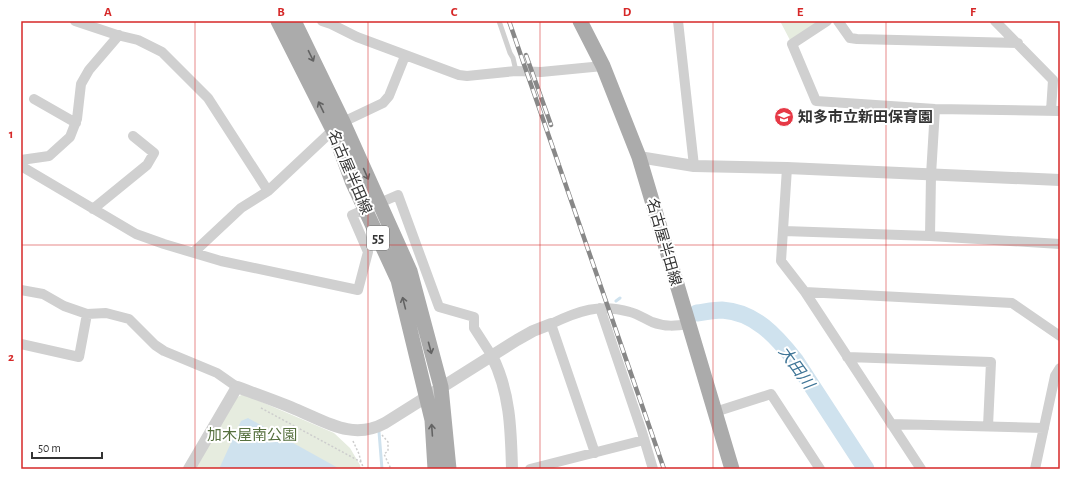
<svg xmlns="http://www.w3.org/2000/svg" width="1081" height="490" font-family="'Alegreya Sans','Noto Sans JP',sans-serif">
	<style>
		.green { fill: #e6ecdf }
		.water { fill: #cfe2ee }
		.lines { fill: none; stroke-linecap: round; stroke-linejoin: round }
		.stream { stroke: #cfe2ee; stroke-width: 3 }
		.river { stroke: #cfe2ee; stroke-width: 17 }
		.path { stroke: #cdcdcd; stroke-width: 1.5; stroke-dasharray: 2 2; stroke-linecap: butt }
		.service { stroke: #d0d0d0; stroke-width: 5 }
		.minor { stroke: #d0d0d0; stroke-width: 10 }
		.tertiary { stroke: #d0d0d0; stroke-width: 12 }
		.primary { stroke: #ababab; stroke-width: 15 }
		.rail-casing { stroke: #888; stroke-width: 4.5 }
		.rail { stroke: #fff; stroke-width: 3; stroke-dasharray: 9; stroke-linecap: butt }
		.oneway { stroke: #636363 }
		.grid { fill: none; stroke: #d62828; stroke-width: 1; stroke-opacity: 0.55 }
		.labels { text-anchor: middle; stroke-width: 4; stroke-linejoin: round; paint-order: stroke }
		.shield { fill: #fff; stroke: #707070; stroke-width: 1 }
		.shield-label { font-size: 14px; font-weight: bold; fill: #333 }
		.poi-label { font-size: 15px; font-weight: bold; fill: #333; stroke: #fff; text-anchor: start }
		.street-label { font-size: 15px; fill: #333; stroke: #fff }
		.park-label { font-size: 15px; fill: #56703f; stroke: #fff }
		.water-label { font-size: 16px; font-style: italic; fill: #3f7597; stroke: #fff }
		.neatline { fill: none; stroke: #d62828; stroke-width: 1.5 }
		.grid-label { font-size: 13px; text-anchor: middle; font-weight: bold; fill: #d62828 }
	</style>
	<rect width="100%" height="100%" fill="#fff"/>
	<path class="green" d="M780,21H827L792,44Z
		M243,394L334,433L350,448L360,465L361,469H194L234,399Z"/>
	<path class="water" d="M248,418L340,469H219L241,421Z"/>
	<g class="lines">
		<path class="stream" d="M616,301L620,298
			M694,313H697
			M379,432L382,469"/>
		<path class="river" d="M697,313C705,312 714,310 722,310C755,312 776,336 795,360L866,469"/>
		<path class="path" d="M261,408L361,462L364,469
			M382,435L388,442V451L384,454L391,469
			M353,441L359,454L361,462"/>
		<path class="service" d="M499,21L510,53L513,58L516,71"/>
		<path class="minor" d="M75,21L117,35L138,40L162,52L208,98L268,191
			M322,21L331,24L357,37L459,75L467,76L516,71L541,72L603,66
			M678,21L694,166
			M827,21L792,44L816,101L935,109L1060,111
			M838,21L850,38L857,39L1018,43
			M995,21L1053,80L1051,111
			M34,99L76,123
			M21,160L49,156L70,137L77,119L81,84L89,70L119,35
			M21,166L136,234L164,244L221,261L358,290L368,252L352,215L398,195L439,307L474,317V328L492,356
			M787,168L781,261L805,292L921,469
			M93,209L147,165L154,153L133,136
			M784,231L930,236L1060,244
			M930,236L931,175L935,109
			M194,252L241,208L268,191L333,130L343,122L383,103L389,96L405,56
			M21,290L43,294L64,306L87,314L106,313L129,319L155,345L164,351L217,373L237,387
			M805,292L1012,303L1060,336
			M600,308L642,432L653,469
			M21,344L79,357L87,314
			M847,357L991,362L988,426
			M715,412L771,394L820,469
			M891,424L1044,428
			M595,453L551,324C578,311 600,303 630,312C638,314 645,319 652,322C665,327 676,326 688,324
			M530,469L644,440
			M1035,469L1055,376L1060,368"/>
		<path class="tertiary" d="M639,157L694,166L787,168L1060,180
			M492,356C510,392 511,429 512,469
			M189,469L237,387C256,394 276,401 295,409C325,421 352,441 385,423L517,340L533,331L551,324"/>
		<path class="primary" d="M278,21L333,130L352,181L398,280L432,420L435,469
			M294,21L343,122L410,271L441,387L449,469
			M580,21L603,66L639,157L732,469"/>
		<defs>
			<path id="rail" d="M509,21L664,469
				M526,55L551,125"/>
		</defs>
		<use href="#rail" class="rail-casing"/>
		<use href="#rail" class="rail"/>
	</g>
	<defs><path id="oneway-shaft" d="M-6 0H5M1.5-3L5.5 0L1.5 3" fill="none" stroke-width="1.6" stroke-linecap="round" stroke-linejoin="round"/></defs>
	<g class="oneway">
		<use href="#oneway-shaft" transform="translate(311 56) rotate(64)"/>
		<use href="#oneway-shaft" transform="translate(321 107) rotate(-116)"/>
		<use href="#oneway-shaft" transform="translate(366 174) rotate(66)"/>
		<use href="#oneway-shaft" transform="translate(404 303) rotate(-104)"/>
		<use href="#oneway-shaft" transform="translate(430 348) rotate(75)"/>
		<use href="#oneway-shaft" transform="translate(432 430) rotate(-94)"/>
	</g>
	<path class="grid" d="M195,21V469M368,21V469M540,21V469M713,21V469M886,21V469M21,245H1060"/>
	<defs>
		<symbol id="school-disc" viewBox="-11 -11 22 22"><circle r="9.5" fill="#e63946" stroke="#fff"/><path d="M0-5L7-2L0 1L-7-2ZM-4 1L0 2.5L4 1V4Q0 6-4 4Z" fill="#fff"/></symbol>
	</defs>
	<g fill-rule="evenodd">
		<use href="#school-disc" x="773" y="106" width="22" height="22"/>
	</g>
	<g class="labels">
		<rect class="shield" x="367" y="226" width="22" height="24" rx="3"/>
		<g class="shield-label">
			<text x="378" y="243">55</text>
		</g>
		<g class="poi-label">
			<text x="798" y="122">知多市立新田保育園</text>
		</g>
		<g class="street-label">
			<text transform="translate(350 172) rotate(67)" y="5">名古屋半田線</text>
			<text transform="translate(664 242) rotate(74)" y="5">名古屋半田線</text>
		</g>
		<g class="park-label">
			<text x="252" y="440">加木屋南公園</text>
		</g>
		<g class="water-label">
			<text transform="translate(797 367) rotate(54)" y="6">大田川</text>
		</g>
	</g>
	<rect width="1081" height="490" fill="none" stroke="#ffffff" stroke-width="44"/>
	<path d="M32 452v6h70v-6" fill="none" stroke="#333333" stroke-width="2"/>
	<text x="38" y="452" font-size="12" fill="#333333" stroke="#ffffff" stroke-width="3" paint-order="stroke">50 m</text>
	<rect x="22" y="22" width="1037" height="446" class="neatline"/>
	<g class="grid-label">
		<text x="108" y="16">A</text>
		<text x="281" y="16">B</text>
		<text x="454" y="16">C</text>
		<text x="627" y="16">D</text>
		<text x="800" y="16">E</text>
		<text x="973" y="16">F</text>
		<text x="11" y="138">1</text>
		<text x="11" y="361">2</text>
	</g>
</svg>
